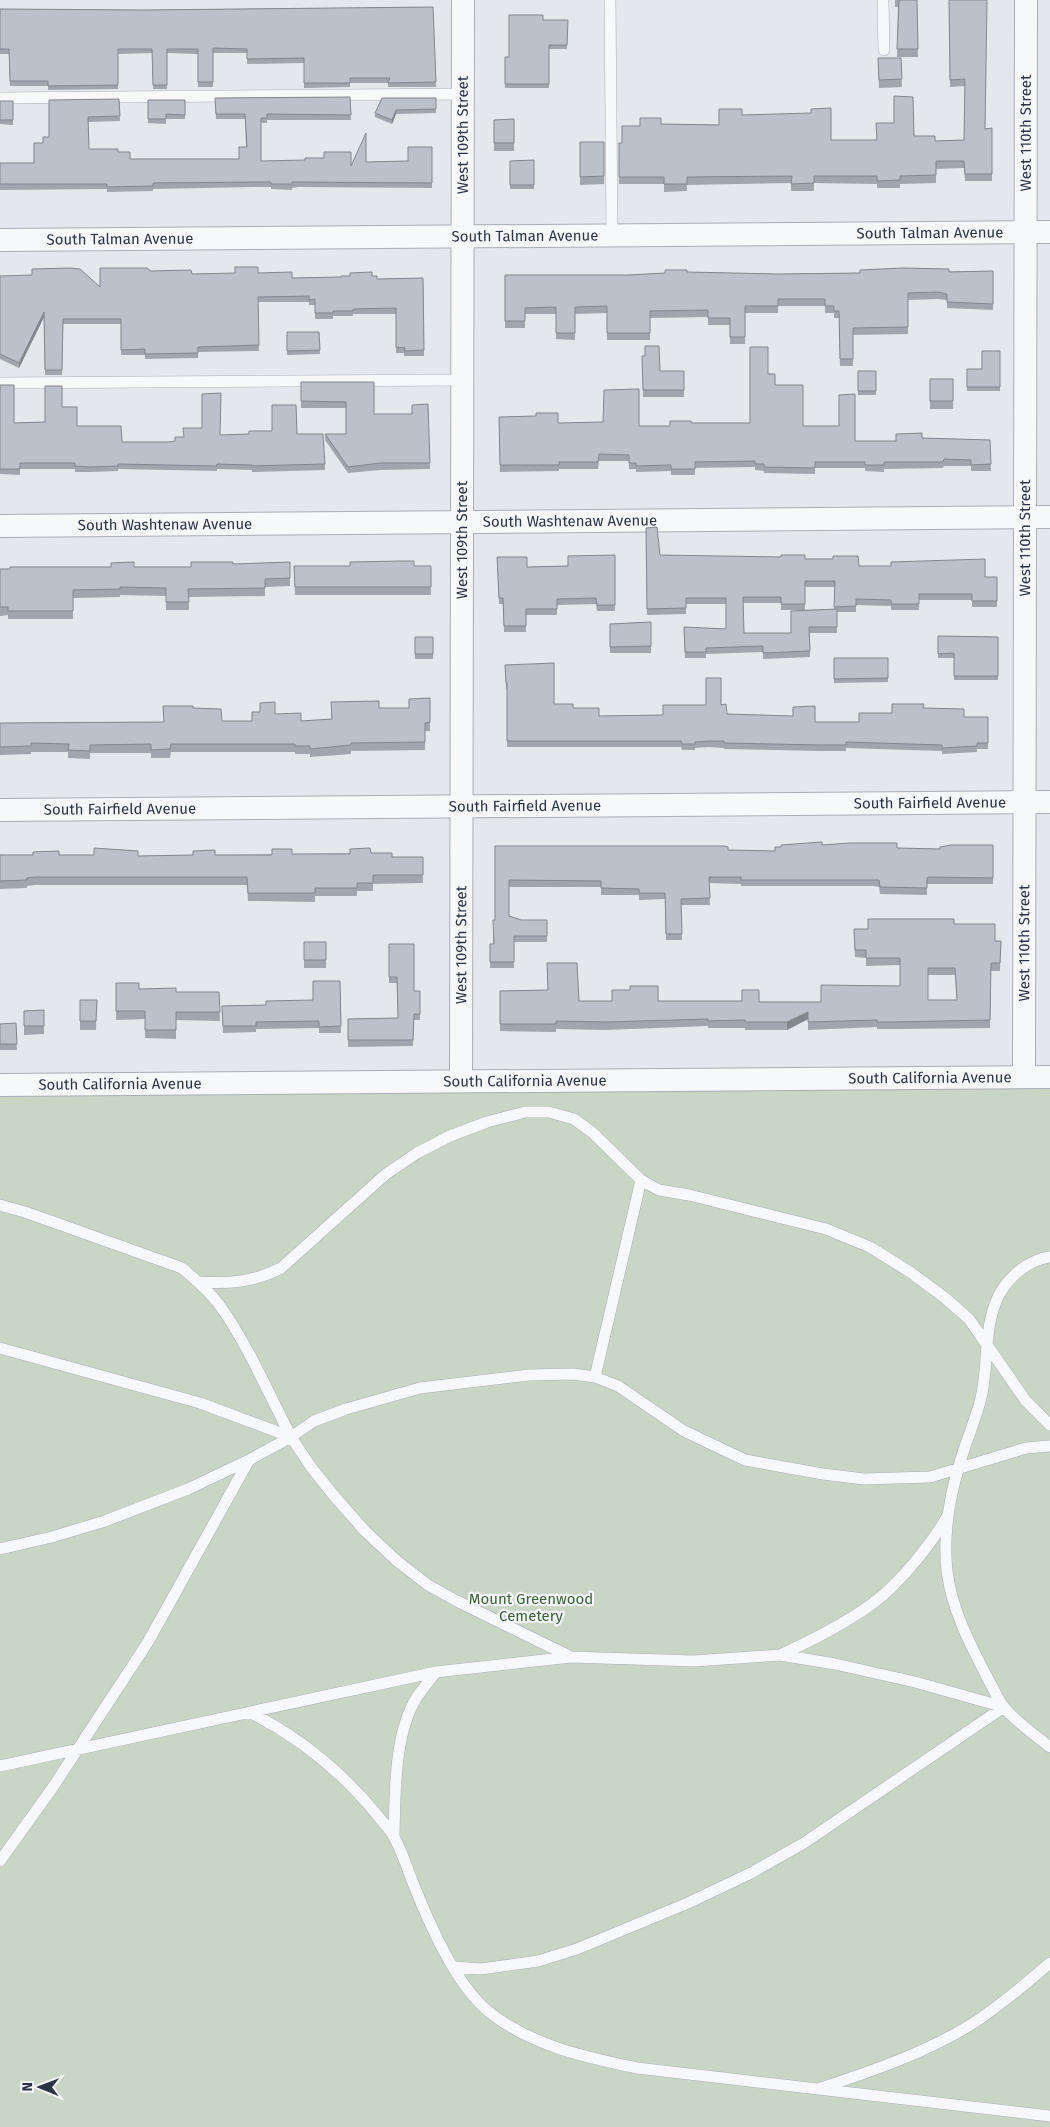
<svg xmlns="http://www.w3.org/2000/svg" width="1050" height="2127" font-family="'Fira Sans',sans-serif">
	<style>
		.green { fill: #c9d6c5 }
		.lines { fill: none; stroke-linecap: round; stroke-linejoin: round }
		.lane-casing { stroke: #a9aeb7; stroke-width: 12 }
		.street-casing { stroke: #a9aeb7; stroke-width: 24 }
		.lane { stroke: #f7f8fa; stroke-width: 11 }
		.street { stroke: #f7f8fa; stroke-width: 22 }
		.wall { fill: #a1a5ae; fill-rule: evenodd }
		.shaded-wall { fill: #83868d }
		.building { fill: #bbc0ca; stroke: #83868d; fill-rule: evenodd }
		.labels { text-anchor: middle; stroke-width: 4.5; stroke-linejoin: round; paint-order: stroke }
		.street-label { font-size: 15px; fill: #2b3445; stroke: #f4f6f9 }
		.park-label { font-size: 15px; fill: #3f6138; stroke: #f4f6f9 }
	</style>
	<rect width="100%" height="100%" fill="#e4e7ec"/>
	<path class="green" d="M1050,1085V2127H0V1095Z"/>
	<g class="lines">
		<defs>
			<path id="lane" d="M610,0L612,235
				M883,0L884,50
				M0,98L463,94
				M0,383L462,380
				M0,1205L25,1212L182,1268C195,1279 208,1290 218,1303C246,1341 269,1394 291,1437
				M1050,1257C1028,1260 1008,1277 998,1297C983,1329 989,1365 981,1398C976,1419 967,1438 961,1459C950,1494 943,1535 947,1571C952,1611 971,1646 989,1681C994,1689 998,1700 1004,1707C1013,1719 1037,1737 1050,1747
				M198,1282C229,1284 254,1282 281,1268L386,1174L417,1153L450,1136L487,1122L525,1112H549L574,1119L593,1133L641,1180L659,1190L689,1195L826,1229L870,1247L910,1272L944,1297L969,1319L1026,1401L1050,1425
				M0,1348L200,1403L291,1437L311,1467L335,1497L365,1531L397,1561L428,1585L457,1601L569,1656
				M595,1377L641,1180
				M0,1549L52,1537L105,1521L188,1489L249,1460L291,1437L314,1421L346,1409L420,1388L529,1375L573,1374L595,1377L618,1386L684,1431L745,1460L823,1474L864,1479L930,1477L1026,1448L1050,1446
				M780,1655C815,1639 865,1614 892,1587C913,1566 932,1542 947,1517
				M249,1712C299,1737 343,1773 378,1816C383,1823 390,1829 394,1837C402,1851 407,1868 413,1883C429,1923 455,1984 489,2012C532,2046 585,2057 637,2068L1050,2116
				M0,1766L436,1672L571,1657L694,1661L780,1655L835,1664L915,1682L1004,1707
				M394,1836C395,1794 394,1733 417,1697C423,1688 430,1680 436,1672
				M0,1861L53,1787L148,1642L249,1460
				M454,1967L481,1969L538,1961L577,1949L688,1903L751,1873L804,1843L1004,1707
				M821,2088C875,2070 934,2050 981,2018C1005,2001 1028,1982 1050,1963"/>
			<g id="street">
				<path id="s1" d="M0,240L1050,232"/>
				<path id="s2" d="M0,526L1050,517"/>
				<path id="s3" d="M0,810L1050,802"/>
				<path id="s4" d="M1024,1077L1026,0"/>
				<path id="s5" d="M461,1080L463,0"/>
				<path id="s6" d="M0,1085L1050,1077"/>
			</g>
		</defs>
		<use href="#lane" class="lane-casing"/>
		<use href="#street" class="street-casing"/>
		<use href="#lane" class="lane"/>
		<use href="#street" class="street"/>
	</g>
	<path class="wall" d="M895,0H917L918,57H897L898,7H895Z
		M949,0L985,129L992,128V181H965L964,168L936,169V183L900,184V188H877V184L814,183V191H791V183L687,185V191L664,192V184H619V143H622L640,126L661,124L719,125L742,115L831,140H876L914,136L935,141L964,140L965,86L950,87Z
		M433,7L436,87H388V83H350V87L304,88V63L247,64V53H213V87H198V54L167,53V89H153L152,53L118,54V89L48,90V86H10L9,54H0V9L144,10Z
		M543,20H568L567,49H549V88H505V57H509Z
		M878,58H901L902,87L879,88Z
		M350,97L351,120H267V123H261V161L351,166L366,162L408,161L432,147V188L298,187L292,188V190L271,189V187H253L153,189V191L107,192V189L0,190V163H34L43,143L49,137L119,99L120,121L88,122L89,149L118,152L130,159H239L246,147L245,119H216L215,98Z
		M436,98V113L396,114L392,124L375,117V113Z
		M148,100H185V119H166V124L148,123Z
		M0,101H13V125L0,124Z
		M514,119V151H494V120Z
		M580,142H604V184L580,185Z
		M534,160V189H510V161Z
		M151,271L192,274L258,273L292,278L341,277L350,276V273L372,276L377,279L423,278L424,356H404V353H396V314H353V316H333V319H315V305H309V302H258L259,351L198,352V358L145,359V355H121V324H63L62,375H45L44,317L19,368L0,359V276L100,287Z
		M993,271V310L947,308V300L938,299L908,300V334L853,335V366H840L839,318H834V313H825V306H778V313H745V344H730V325H708V317L650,318V340H607V313L575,314V340L556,339V314H525V328H505V275H629L687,272L778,274Z
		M287,332H319L320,354L287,355Z
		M1000,351V391H967V369H982Z
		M642,356L660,371H684V397H643Z
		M858,371H876V395H858Z
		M768,374L803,426L855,441H896L922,438L990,440L991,471H971V466H944L943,468L884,469V472L865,471V468H815V474L764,473V471L755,470V467L695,468V475H671V471L636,472V469H629V461H599L598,469H559V471L500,472L499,417L558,423L639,426H670L692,423H750Z
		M930,379H953V409H930Z
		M301,382L374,414H412L428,404L430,469L380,470L348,473L325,440V434H346V408H301Z
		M0,385L14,423L45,422L62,407L77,426L122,442H169L175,441L183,437L220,435L297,434L325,464V470L252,472V470L217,469V471L118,469V471L90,472H75V469H20V475L0,474Z
		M646,528L660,555L805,559L859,566L985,577H997V607H972V600H919V610H891V606L856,605V612H837V633H810V657L763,659V652L706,654V658H685L684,627L726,629V604H686V614L647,615ZM805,587H835L834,609L805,610ZM743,603H781V610H799L791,633H744Z
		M615,555V611H597L596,604L557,605V615H526V632H504L503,604H499L497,557L527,567L568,566Z
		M290,562V586L265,587V596L189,597V610H166V596L120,595V597L73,598V619H8V615L0,616V569L191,567Z
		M294,566H431V595H295Z
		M651,622V653H610V624Z
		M938,636L998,637V680H954V658H938Z
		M415,637H433V659H415Z
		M834,658H888V682L834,683Z
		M505,665L554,704L573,708L599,716L663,715L706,705H721L727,714L815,722H859L892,713L923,708L964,717H988V749H977V752L942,754V751L846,748V751H820L724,749V748L709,747L695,748V750H682L681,747H507V689H506Z
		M430,698V731H425V750L351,751V754L310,757V754H295V752H171L170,758H151V753H90V759L68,758V752H31V754L0,755V723L163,722L193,708L222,721H252L275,714L301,721L331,719L379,708H409Z
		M822,845L897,848L940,849L993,845V884H927V895L880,894L879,887L874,886H741V884L709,883L710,905H681L682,940H666L665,899L639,900V895H601V887H509V916L521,920H547V942H514V968H490V944H493L495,920V846L775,851Z
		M371,853L392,857H423V883L373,884V891H357V896H315V902L248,901L247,885H35L27,886V888L0,889V855L138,856Z
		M954,924L995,941H1001L1000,971H991L990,1028L895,1029H877V1027L808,1030V1019L787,1030H745V1028H708V1026L606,1030L556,1029V1032L500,1031V991L548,990L547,963L579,1001L821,1002L900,986V965L866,966V958L855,957L854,936L868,929ZM928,975H955L957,1000H928Z
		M304,942H326V968H304Z
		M389,944L414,991H420V1020H414L413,1046L348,1047V1019L398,1018L397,983H389Z
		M340,981L341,1033H319V1028L256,1029V1032L223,1033L222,1006L266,1005L313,1000Z
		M116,983L139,989L176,992H219L220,1021L176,1020V1039L145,1038V1019L116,1020Z
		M80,1000H97L96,1030H80Z
		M44,1010V1034L24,1035V1011Z
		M16,1023L17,1050H0V1024Z"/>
	<path class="shaded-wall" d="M396,110V114L392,124V120Z
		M44,312V317L19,368V363Z
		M808,1012V1019L787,1030V1022Z"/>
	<path class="building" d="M899,0H917L918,49H897Z
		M949,0H987L985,129L992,128V174H965L964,161H936V175L900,176V180L877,181V176H814V183L791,184L792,176L687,177V184H664V177H619V143H622V126H640V118H661V124L719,125V109H742V115L811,113V109L831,108V140H877L876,123H894V96L913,97L914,136H935V141L964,140L965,79L950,80Z
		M433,7L436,82L388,83L390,78H350V83H304V58L247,59V49L213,48V82H198V49H167V85H153L152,49H118V85L48,86V81H10L9,49H0V9L144,10Z
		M509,15H543V20H568L567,45H549V84H505V57H509Z
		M878,58H901L902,79L879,80Z
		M350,97L351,115L267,114V118H261V161L305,160V158H324V152H351V166L366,133V162L408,161V147H432V183L298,182H292V184H271V182H253L153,183V186L107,187V184H0V163H34V143H43V137H49V100L119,99L120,116L88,117L89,149H118V152H130V159H239V147H247L245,114H216L215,98Z
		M382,98H436V109L396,110L392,120L375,113Z
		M148,100H185V115L166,114V119H148Z
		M0,101H13V120H0Z
		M514,119V143H494V120Z
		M580,142H604V176L580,177Z
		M534,160V185H510V161Z
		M235,267H258V273L292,272V278L341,277V276H350V273L372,272V276H377V279L423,278L424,350L404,351L405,348L396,347V308L353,309V311H333V313H315V299L309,300V296L258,297L259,345L198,347V353L145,354V349L121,350V319H63L62,370H45L44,312L19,363L0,354V276L32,275V269L70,268L80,269L100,287V268H147L151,271L191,270L192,274L235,273Z
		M903,268L949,269V272L993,271V304L947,302V294L938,292L908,293V327L853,328V359H840L839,311H834V306H825V299H778V306H745V337H730V318H708V310L650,311V333H607V306L575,307V333H556V307L525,308V321H505V275H629L665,273V270H687V272L778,274L860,273V270Z
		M287,332H319L320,350L287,351Z
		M645,346H659L660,371H684V390H643L642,356H645Z
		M750,347H768V374H775V385H803V426H839V395L855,394V441H896V434L922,433V438L990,440L991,464L971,465V460L944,459L943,462H884V465H865V462H815V468L764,467V464H755V461L695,462V469H671V465L636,466V463H629V455L599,454L598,462H559V465H500L499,417L536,416V413H558V423L603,422L604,390L639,389V426H670V421H691L692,423H750Z
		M982,351H1000V387H967V369H982Z
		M858,371H876V391H858Z
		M930,379H953V401H930Z
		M301,382H374V414H412V405L428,404L430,463H380L348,467L325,434H346V402L301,401Z
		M0,385H14V423L45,422V386H62V407H77V426H121L122,442H169L175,441V437H184L183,428H202V394L221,393L220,435L249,434V431H272V405H296L297,434H323L325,464L252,466V465L217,464V466L118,464V466L90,467L75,466V463H20V469H0Z
		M657,527L660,555L781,557V555H805V559H833V556H858L859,566H891V562L985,559V577H997V601H972V594H919V604H891V600L856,599V606L834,607L835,581H805V604H781V597H743L744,633H791V611L837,609V627H809L810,651L763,653V646L706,648V652H685L684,627L726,629V598H686V608L647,609L646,528Z
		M615,555V605H597L596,598L557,599V609H526V626H504L503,598H499L497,557H527V567L568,566V556Z
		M401,561H414V566H431V587H295L294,566H350V562Z
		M134,562V567H191V562H233V564L290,562V578L265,579V588L188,589L189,602H166V588L120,587V589L73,590V611H8V607H0V569H10V567H111V563Z
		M651,622V646L610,647V624Z
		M938,636L998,637V676H954V653L938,654Z
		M415,637H433V654H415Z
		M834,658H888V678L834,679Z
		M554,663V704H573V708H599V716L663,715V705H706V678H721V705L726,704L727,714L793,716V707L815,706V722H859V713H892V704H924L923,708L964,709V717H988V743H977V746L942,748V745L846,742V745H820L724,743V741H709L695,742V744H682L681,741H507V683H506L505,665Z
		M430,698V722L425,723V742L351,743V745L310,749V746H295V744H171L170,749L151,750V744L90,745V751L68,750L69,744L31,743V746L0,747V723L164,722L163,706H193V708L221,709L222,721H252V712H260V703L275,702V714L301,713V721L332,719L331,702L379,701V708H409V699Z
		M822,842V845L850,843H897V848L940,849V847L951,845H993V878L929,877L927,878V888L880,887L879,880H741V877H709L710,898L681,899L682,934H666L665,893H639V889L601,888V881L509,880V916L521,920H547V936H514V962H490V944H494L493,920H495V846H724L728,847V850L775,851V847H781V845Z
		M94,848L138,851V856L193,855V851L215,850V855H272V849H292V854H350V849L370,848L371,853H392V857H423V875H373V883H357V888H315V893H248L247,877H35L27,878V880L0,881V855H33V852L59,851V855H94Z
		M868,919H954V924H995V941H1001L1000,963H991L990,1020L895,1022H877V1020L808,1022V1012L787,1022H745V1020L708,1021V1019L606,1022L556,1021V1024H500V991L548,990L547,963H577L579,1001H612V990H630V986H658V1001H742V990H759V1002H821V985L900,986V958H866V950H855L854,929H868ZM928,968H955L957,1000H928Z
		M304,942H326V960H304Z
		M389,944H414V991H420V1014H414L413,1040H348V1019L398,1018L397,977H389Z
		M313,981H340L341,1026L319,1027V1021L256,1022V1026H223L222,1006L266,1005V1001L313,1000Z
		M116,983H139V989L176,988V992H219L220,1012H176V1030H145V1011H116Z
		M80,1000H97L96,1021H80Z
		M44,1010V1026H24V1011Z
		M16,1023L17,1044H0V1024Z"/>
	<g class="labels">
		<g class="street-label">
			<text dy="5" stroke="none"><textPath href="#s4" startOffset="944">West 110th Street</textPath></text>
			<text dy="5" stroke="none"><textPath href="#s5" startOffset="945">West 109th Street</textPath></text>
			<text dy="5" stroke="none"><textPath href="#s1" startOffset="930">South Talman Avenue</textPath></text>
			<text dy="5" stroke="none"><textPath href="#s1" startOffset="525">South Talman Avenue</textPath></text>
			<text dy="5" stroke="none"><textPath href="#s1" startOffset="120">South Talman Avenue</textPath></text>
			<text dy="5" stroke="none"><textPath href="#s2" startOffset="570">South Washtenaw Avenue</textPath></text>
			<text dy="5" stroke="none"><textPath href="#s2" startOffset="165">South Washtenaw Avenue</textPath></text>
			<text dy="5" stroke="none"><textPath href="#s4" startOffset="539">West 110th Street</textPath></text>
			<text dy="5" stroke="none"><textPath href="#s5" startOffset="540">West 109th Street</textPath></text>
			<text dy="5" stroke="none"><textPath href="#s3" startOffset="930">South Fairfield Avenue</textPath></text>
			<text dy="5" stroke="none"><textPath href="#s3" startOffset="525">South Fairfield Avenue</textPath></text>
			<text dy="5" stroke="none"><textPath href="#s3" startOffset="120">South Fairfield Avenue</textPath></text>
			<text dy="5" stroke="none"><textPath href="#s4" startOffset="134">West 110th Street</textPath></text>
			<text dy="5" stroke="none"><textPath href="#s5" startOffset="135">West 109th Street</textPath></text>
			<text dy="5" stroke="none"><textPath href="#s6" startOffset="930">South California Avenue</textPath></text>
			<text dy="5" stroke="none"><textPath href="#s6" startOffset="525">South California Avenue</textPath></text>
			<text dy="5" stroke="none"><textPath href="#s6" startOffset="120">South California Avenue</textPath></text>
		</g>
		<g class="park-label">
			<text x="531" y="1604">Mount Greenwood<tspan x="531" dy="17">Cemetery</tspan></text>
		</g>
	</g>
	<g transform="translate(40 2087) rotate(271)" stroke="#f4f6f9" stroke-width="4" paint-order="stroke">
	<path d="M0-4L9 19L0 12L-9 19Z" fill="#2b3445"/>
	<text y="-8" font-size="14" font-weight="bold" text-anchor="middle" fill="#2b3445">N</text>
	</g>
</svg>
